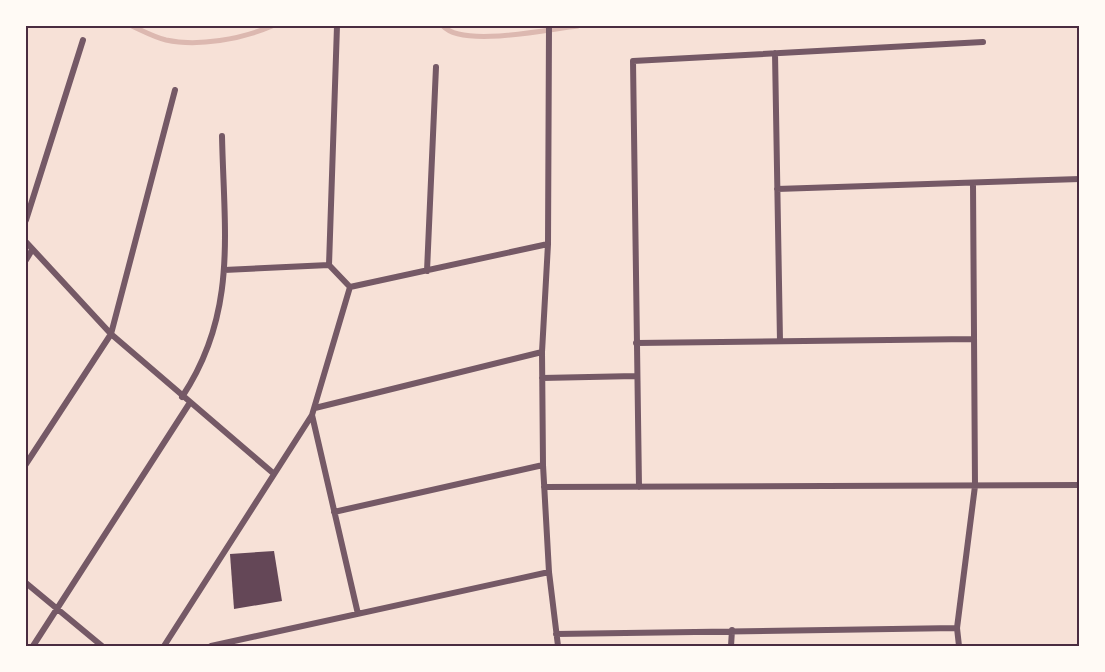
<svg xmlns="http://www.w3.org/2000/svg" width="1105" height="672" font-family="'Work Sans',sans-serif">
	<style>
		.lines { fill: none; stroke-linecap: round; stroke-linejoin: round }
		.stream { stroke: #dcb8b0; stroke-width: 5 }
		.building { fill: #644757 }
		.minor { stroke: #755966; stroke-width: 6 }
		.neatline { fill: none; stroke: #4a2c40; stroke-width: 2 }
	</style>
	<rect width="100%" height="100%" fill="#f7e1d7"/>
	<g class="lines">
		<path class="stream" d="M132,26C143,31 154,37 166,40C198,47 242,39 272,26
			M443,26C463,48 548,29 578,26"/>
	</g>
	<path class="building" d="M274,551L282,601L234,609L230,554Z"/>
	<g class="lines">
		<path class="minor" d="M337,26L329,265L350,287
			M549,26L548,244L542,352L543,465L549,572L558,646
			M775,53L780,341
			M777,189L1080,179
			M26,220L83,40
			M26,242L111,334L273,473
			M26,260L32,250
			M224,270L329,265
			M427,271L436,67
			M636,343L973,339
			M542,378L636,376
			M182,397C238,313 224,232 222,136
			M315,408L542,352
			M312,415L358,614
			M26,464L111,334L175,90
			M544,487L1080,485
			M639,487L633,61L983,42
			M334,512L543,465
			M26,583L102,646
			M556,634L957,628
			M33,646L189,404
			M164,646L312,415L350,287L548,244
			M211,646L549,572
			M731,646L732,630
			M959,646L957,628L975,486L973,183"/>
	</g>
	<rect width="1105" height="672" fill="none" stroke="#fffaf5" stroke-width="54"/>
	<rect x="27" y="27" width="1051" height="618" class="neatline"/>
</svg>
